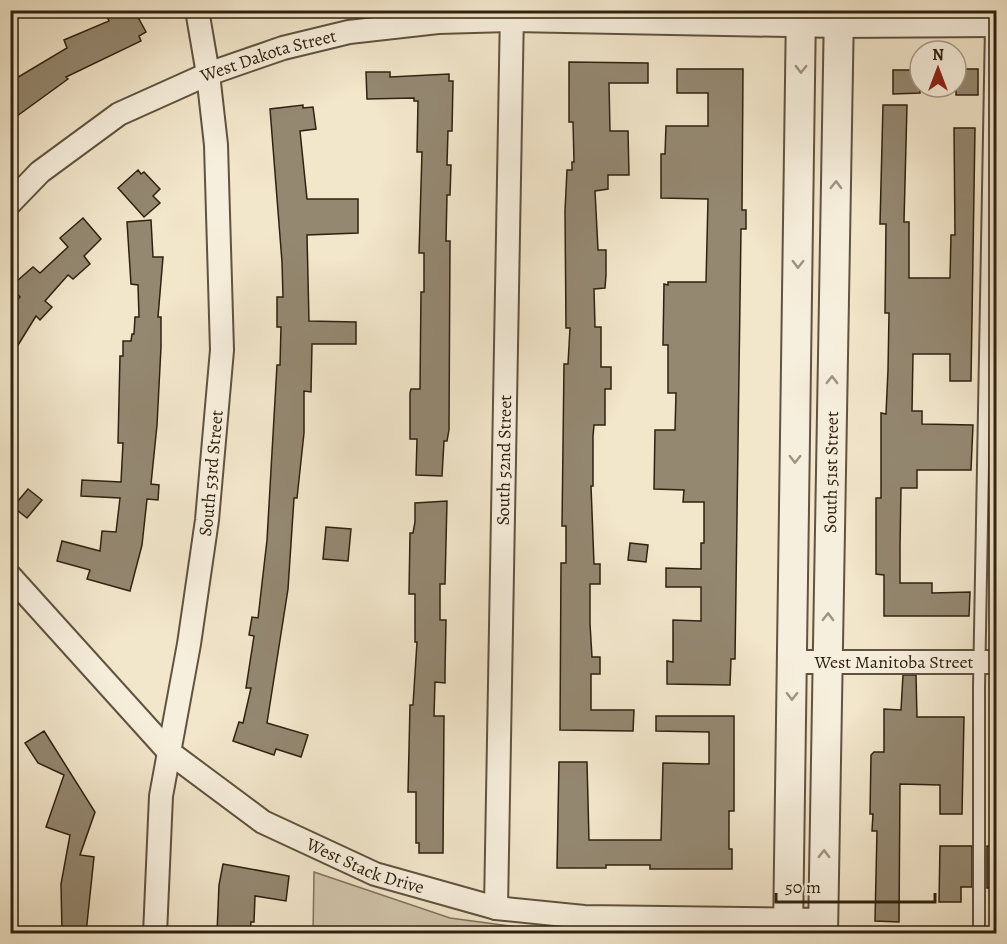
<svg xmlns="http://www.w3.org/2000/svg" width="1007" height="944" font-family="Alegreya,serif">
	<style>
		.green { fill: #d1c5ab; stroke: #80745e; stroke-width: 1.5 }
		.building { fill: #948871; stroke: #2f2210; stroke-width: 1.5 }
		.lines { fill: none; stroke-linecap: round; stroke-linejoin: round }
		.service-casing { stroke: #60533f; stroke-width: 14 }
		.minor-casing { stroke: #60533f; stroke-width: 26 }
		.tertiary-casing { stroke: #60533f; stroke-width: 32 }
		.path { stroke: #2f2210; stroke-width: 4; stroke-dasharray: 4.5 3; stroke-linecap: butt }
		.service { stroke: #f7efdd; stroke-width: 10 }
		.minor { stroke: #f7efdd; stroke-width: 22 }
		.tertiary { stroke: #f7efdd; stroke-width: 28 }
		.oneway { stroke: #9d9381 }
		.labels { text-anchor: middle; stroke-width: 4.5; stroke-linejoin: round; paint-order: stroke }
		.street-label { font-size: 18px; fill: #2f2210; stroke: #f7efdd }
	</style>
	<rect width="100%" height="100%" fill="#f2e6cb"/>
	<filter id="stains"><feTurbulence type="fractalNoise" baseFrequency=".00333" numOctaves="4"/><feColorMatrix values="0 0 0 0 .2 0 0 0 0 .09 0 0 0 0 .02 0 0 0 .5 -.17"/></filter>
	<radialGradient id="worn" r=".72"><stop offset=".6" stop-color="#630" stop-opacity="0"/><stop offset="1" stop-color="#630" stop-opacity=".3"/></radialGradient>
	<path class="green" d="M314,872L450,918L548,931L775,934H313Z"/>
	<path class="building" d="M103,10H134L146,32L139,36L141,41L66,77L68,79L10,121V82L67,48L64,40L109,21Z
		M569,62L648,63V83H609L610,131H628L629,175H608V189L595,191L598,250H606V275L605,288L594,289L595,327H601V367H611V389H605V425H594L593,436V486H591L594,564H600V584H590V624L592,657H600V674H591V710H634L633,731L560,730L561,563H566V526H562L564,364H568L570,328H566L565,211L567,170H572V162H574L573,122H569Z
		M677,69H743L742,210H746V229H741L735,659H731L730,685L667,684V661L673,662V620L701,621V587H666V568L701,569V543H704V502H683L684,490L654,489L655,430H675L676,393H668V345H663L664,284L668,285V282H706L708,199L661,198V154H665L666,126H708V93H677Z
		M956,69H978V95H956Z
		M893,70H920V93L893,94Z
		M366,72H390V77L449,74V81H453L452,131H448L447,165H451L450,195H447L446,241H450L449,430L447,441H444L442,476L416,475L417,439H410V393L411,389H420L421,292H424V253H419L422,152H417L418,101H414V98L367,99Z
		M303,105V108L313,107L316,129L300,131L307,199H358V233L307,235L309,321L356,322V344H312L311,392L304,391V433L297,498H294L288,589L267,723L308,735L301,757L276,749L274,755L233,741L239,722L243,723L251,688H246L254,636L249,635L252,617L258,618L267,540L277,365H280L281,327H277V297H283L282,262L270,109Z
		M883,105H907L904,222H909V278H950L951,235H955L954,128H975L971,381H950V354H913L912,411H922V424L973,425L971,470H917V488H901L900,546V583H932V593L970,592L969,616H884V575L876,574V498H881V413L886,414L888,370L889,313H885L886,224H880Z
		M138,170L141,174L144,172L160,189L153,196L160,203L144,217L118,188Z
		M83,218L101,239L84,256L90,264L73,279L68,275L45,301L52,307L40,320L36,316L10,358V307L20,297L10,287L33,267L40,273L68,247L60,238Z
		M151,220L153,257H163L158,317H161V347L157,425L151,484L159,485L158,500L147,499L142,545L130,591L87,579L90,570L57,561L62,541L100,551L102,531L116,532L120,498L81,496L82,480L121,482L123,443H118L120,356H123V341H131L132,334H134L135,317H139L138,285L131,284L127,222Z
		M28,489L42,500L27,518L13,507Z
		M447,501L445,584H440V620H446L445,672V683L435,682L434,716H444L443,853H419V843H416V792H408L410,705H413L417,642H415V594H409L410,533H413L415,522V503Z
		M326,527L351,529L348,561L323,559Z
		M630,543L648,545L646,562L628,560Z
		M903,675H916L917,717H964L962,814H940V785L900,784L899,922L875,921L877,831H872L873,814H870L871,755L874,752H884V709L901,710Z
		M656,716H734V811H729V849H732V869H650V865H606V868H557L559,762H587L589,840H661L663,763L709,764V732L656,731Z
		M44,731L95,812L80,855L94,857L86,933H62L61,884L70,835L46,827L64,775L38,763L25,743Z
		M940,846H972V887H961V902H939Z
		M987,846L996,847V888H987Z
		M223,864L289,876L286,901L255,896L254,922H251L250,933H217L219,885Z"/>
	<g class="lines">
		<defs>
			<path id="service" d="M979,934V686L991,25"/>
			<g id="minor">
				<path id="s1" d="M10,203L40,172L119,114L208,74L283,48L349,32L438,22L512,20L839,26L996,25"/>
				<path id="s2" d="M10,576L169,752L263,822L375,874L496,908L584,917L823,920"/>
				<path id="s3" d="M792,662H996"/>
				<path id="s4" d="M496,908L512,10"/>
				<path id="s5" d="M155,934L161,796L189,644L207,520L222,350L216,145L208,74L197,10"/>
			</g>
			<g id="tertiary">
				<path d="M788,934L801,10"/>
				<path id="s6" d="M823,934L839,10"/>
			</g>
		</defs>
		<use href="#service" class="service-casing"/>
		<use href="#minor" class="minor-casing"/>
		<use href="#tertiary" class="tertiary-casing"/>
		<path class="path" d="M473,934V927"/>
		<use href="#service" class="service"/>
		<use href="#minor" class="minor"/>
		<use href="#tertiary" class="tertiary"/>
	</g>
	<defs><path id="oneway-chevron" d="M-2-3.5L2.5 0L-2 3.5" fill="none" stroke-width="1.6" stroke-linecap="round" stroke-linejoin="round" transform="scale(1.5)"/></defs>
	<g class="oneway">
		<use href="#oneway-chevron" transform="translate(801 69) rotate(91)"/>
		<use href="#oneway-chevron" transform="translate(836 185) rotate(-89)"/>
		<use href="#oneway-chevron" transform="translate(798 264) rotate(91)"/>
		<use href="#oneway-chevron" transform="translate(832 380) rotate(-89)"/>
		<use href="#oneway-chevron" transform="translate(795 459) rotate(91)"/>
		<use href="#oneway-chevron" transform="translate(828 617) rotate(-89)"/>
		<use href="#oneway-chevron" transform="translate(792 696) rotate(91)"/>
		<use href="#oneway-chevron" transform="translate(824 854) rotate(-89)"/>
	</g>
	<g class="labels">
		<g class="street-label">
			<text dy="6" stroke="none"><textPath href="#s1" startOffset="302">West Dakota Street</textPath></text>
			<text dy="6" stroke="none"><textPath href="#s4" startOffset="448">South 52nd Street</textPath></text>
			<text dy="6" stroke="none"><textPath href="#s6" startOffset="462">South 51st Street</textPath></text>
			<text dy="6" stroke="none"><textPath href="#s5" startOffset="465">South 53rd Street</textPath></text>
			<text dy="6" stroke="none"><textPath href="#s3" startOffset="102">West Manitoba Street</textPath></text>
			<text dy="6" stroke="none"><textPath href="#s2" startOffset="466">West Stack Drive</textPath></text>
		</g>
	</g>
	<rect width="1007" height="944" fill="none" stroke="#f2e6cb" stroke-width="36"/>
	<rect x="12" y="12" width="983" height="920" fill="none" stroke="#2f2210" stroke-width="3"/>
	<rect x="18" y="18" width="971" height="908" fill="none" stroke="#2f2210" stroke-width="1.5"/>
	<g transform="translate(938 69)"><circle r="28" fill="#f7efdd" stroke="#a79d8b" stroke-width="1.5"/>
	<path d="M0-4.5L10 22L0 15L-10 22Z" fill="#8f2418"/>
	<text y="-9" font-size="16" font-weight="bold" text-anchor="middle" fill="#2f2210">N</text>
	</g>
	<path d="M776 893v9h159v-9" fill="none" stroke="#2f2210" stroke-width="3"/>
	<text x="785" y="893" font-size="18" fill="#2f2210" stroke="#f7efdd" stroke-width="4.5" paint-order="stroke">50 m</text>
	<rect width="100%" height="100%" filter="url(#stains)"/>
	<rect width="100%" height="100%" fill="url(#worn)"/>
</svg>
